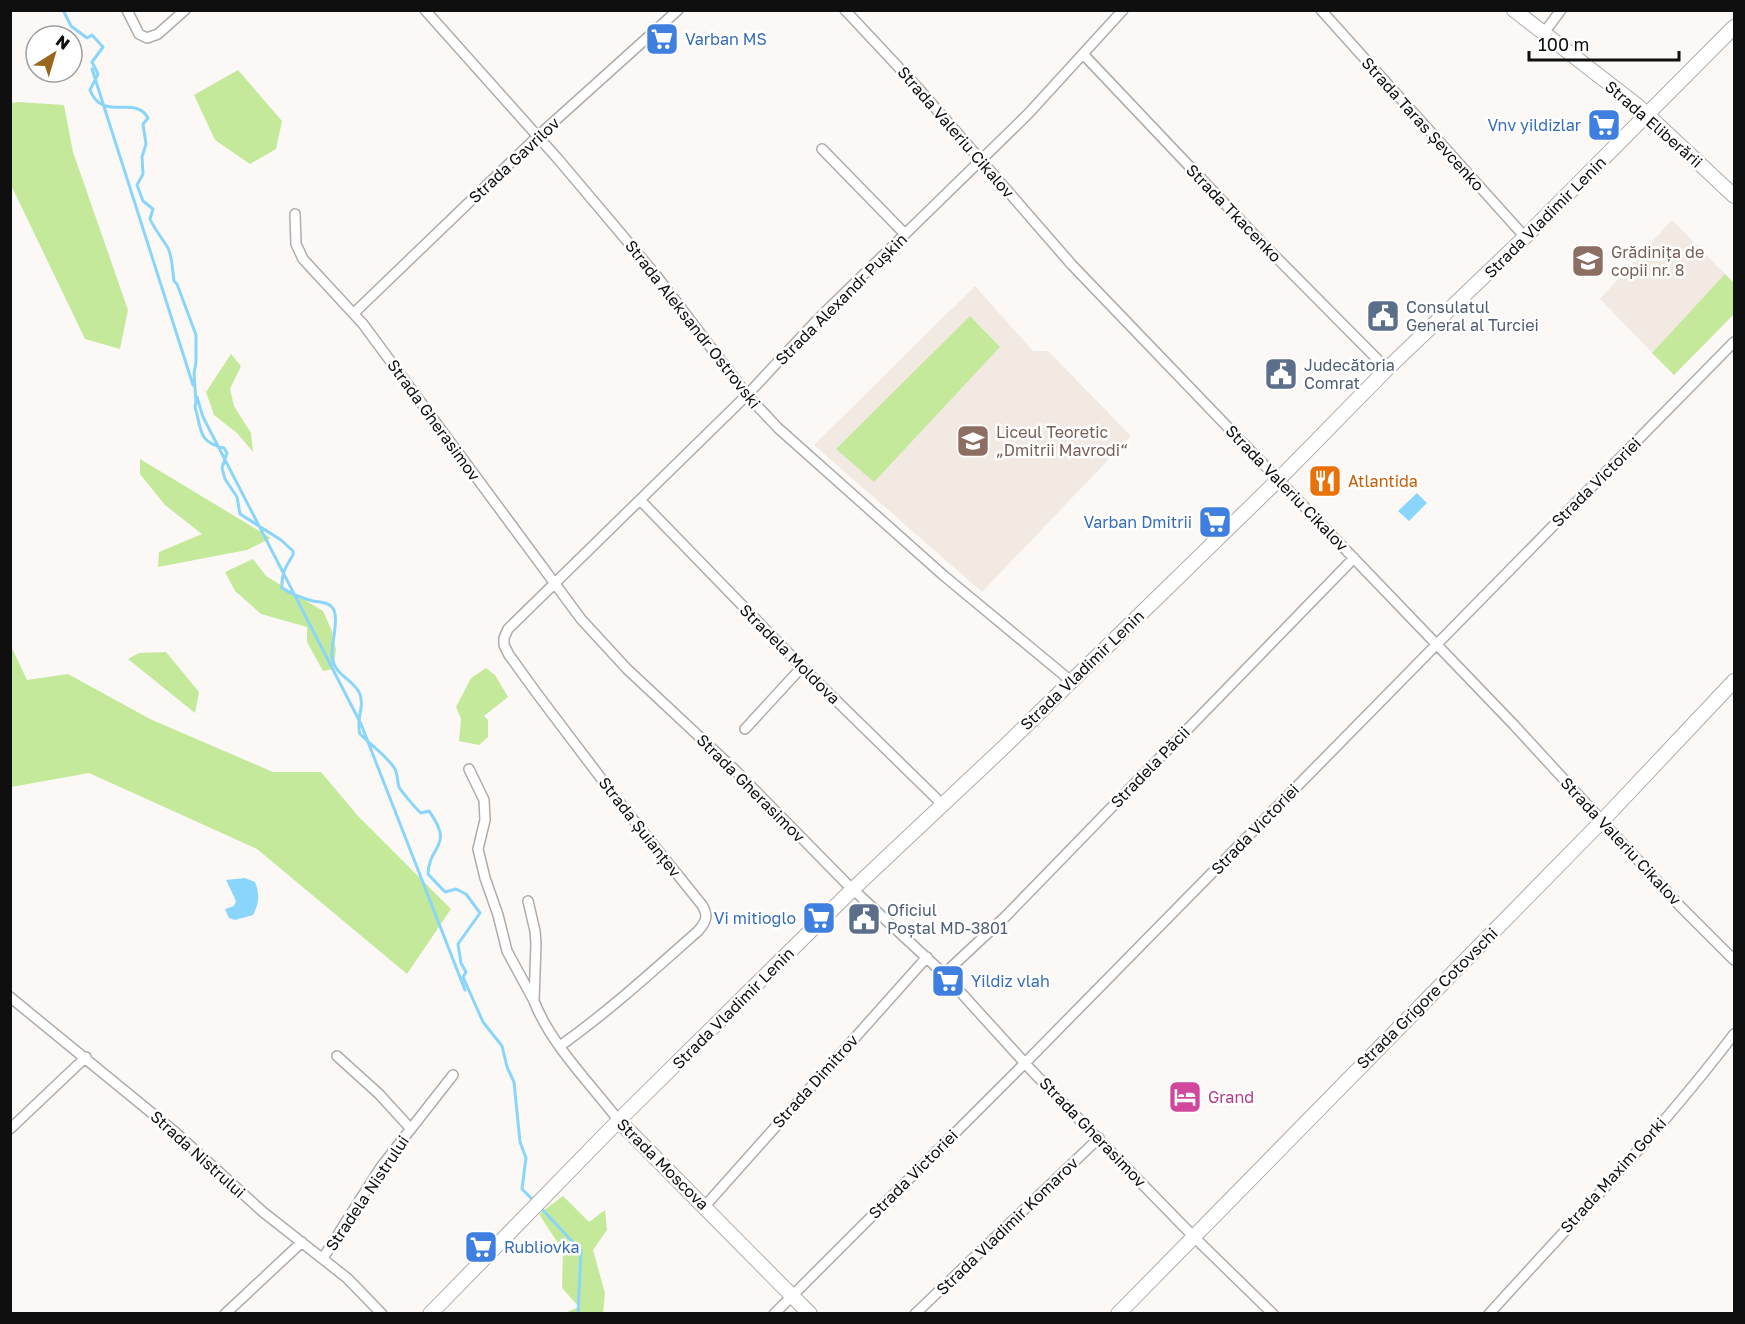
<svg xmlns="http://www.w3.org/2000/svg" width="1745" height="1324" font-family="'Golos Text',sans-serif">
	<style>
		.built { fill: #f2e9e2 }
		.green { fill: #c4e99b }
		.water { fill: #8ad6fa }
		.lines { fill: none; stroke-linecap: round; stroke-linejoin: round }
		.stream { stroke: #8ad6fa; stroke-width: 3 }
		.street-casing { stroke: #afacab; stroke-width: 12 }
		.secondary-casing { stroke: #afacab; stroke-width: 16 }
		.street { stroke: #fff; stroke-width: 9 }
		.secondary { stroke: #fff; stroke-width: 14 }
		.labels { text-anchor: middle; stroke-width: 5; stroke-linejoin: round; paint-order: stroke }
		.shop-label { font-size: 16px; fill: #366cbe; stroke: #fff; text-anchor: start }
		.street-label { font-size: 16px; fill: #100f0f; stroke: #fff }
		.education-label { font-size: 16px; fill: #785e54; stroke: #fff; text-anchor: start }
		.service-label { font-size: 16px; fill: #4e5e75; stroke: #fff; text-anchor: start }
		.food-label { font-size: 16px; fill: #c56008; stroke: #fff; text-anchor: start }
		.hotel-label { font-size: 16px; fill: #b23c85; stroke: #fff; text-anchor: start }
	</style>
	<rect width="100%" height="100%" fill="#fbf8f6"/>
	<path class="built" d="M1672,220L1734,283V314L1674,375L1600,299Z
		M975,286L1033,351H1048L1131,436L982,592L814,445Z"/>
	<path class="green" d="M238,70L282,121L276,149L250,164L215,140L194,95Z
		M18,102L64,105L73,152L128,310L120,349L85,339L11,185V103Z
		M1725,274L1734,283V314L1674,375L1652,353Z
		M970,316L1000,347L874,482L836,449Z
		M231,354L241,366L230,389L234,406L251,433L253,452L237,433L214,415L206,392Z
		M140,459L271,538L247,550L158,567L159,552L202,534L165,505L140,474Z
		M253,559L266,576L323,611L332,631L336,650L333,669L323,671L307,642V627L261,614L235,591L225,572Z
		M10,644L27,680L68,674L150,719L273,772H321L358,816L451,909L407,974L257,849L89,773L11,787Z
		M166,652L199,692L195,713L128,659L139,653Z
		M486,668L495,675L508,697L484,716L488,720V737L479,745L459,741L461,719L456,707L471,678Z
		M563,1196L589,1222L605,1210L607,1230L593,1250L605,1293L603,1313H565L579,1307L562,1288L563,1251L539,1214Z"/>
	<path class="water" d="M1417,493L1427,503L1409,521L1398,511Z
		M245,878L255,882C260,894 259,904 253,915L235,920L229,918L225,909L234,906L236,901L226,880Z"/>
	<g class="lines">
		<path class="stream" d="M63,10L71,26L87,38L92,35L103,47L92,62L98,74L90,90C103,123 135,94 148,118L143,124L146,144L142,157L143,174L137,185L143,201L153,209L150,219C155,230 162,238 168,248C173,259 172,269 174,281L177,284L196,335V362L194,374L196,402L195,407C202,429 197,442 224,448L227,453L222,468L225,479L237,497L240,514L281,540L293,551V555C286,566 281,574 282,588C291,594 302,598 313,601C319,602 326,602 331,606C341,615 331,642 332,656C334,675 351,678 359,692C366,705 355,721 360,734C370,744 388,757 395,769C398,775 397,781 399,787C401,791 417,810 421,813L429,811C455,847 429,844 428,874L445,892L456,889L466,894L480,913L458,944L461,963L466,972L463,977L483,1022L502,1046L507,1067L514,1082L520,1142L526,1158L522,1189L534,1201
			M92,69L193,385
			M197,397L203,417L361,724L465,990
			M541,1208L581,1251L578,1314"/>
		<defs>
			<path id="street" d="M127,10L139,34L147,38L158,34L185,10
				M425,10L558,159L655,274L747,395L778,428L943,575L1071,681
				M845,10L918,88L1072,265L1514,725L1680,906L1734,960
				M1321,10L1525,237
				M1543,34L1561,10
				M1083,54L1263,244L1387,369
				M822,149L905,234
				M295,214L296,244L303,259L363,324L581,619L627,669L735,770L845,882L944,974L1033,1072L1193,1236L1273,1314
				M354,313L538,136L678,10
				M640,500L802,667L943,805
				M745,729L802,667
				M469,769L484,800L485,820L478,849L485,878L498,915L507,951L533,999
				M528,901L535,931L536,944L534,1001C551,1045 591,1084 619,1121
				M944,974L1005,917L1354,558
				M10,997L175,1132L263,1212L347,1278L382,1314
				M560,1046C609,1011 653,971 698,931C706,922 709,916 702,905L619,802L538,695L509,655L504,645V638L508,629L747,395L818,319L1028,114L1123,10
				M337,1056L379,1094L411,1129
				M10,1129L86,1057
				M705,1206L927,957
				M323,1258L381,1167L453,1075
				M225,1314L302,1242
				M774,1314L1025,1063L1734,342
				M915,1314L1099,1138
				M1489,1314C1572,1222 1659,1133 1734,1034"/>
			<path id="secondary" d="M1514,10L1638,106L1734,196
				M619,1121L810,1314
				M430,1314L628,1111L853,889L1005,746L1278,480L1387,369L1525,237L1734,27
				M1118,1314L1602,821L1734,681"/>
		</defs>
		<use href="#street" class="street-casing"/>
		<use href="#secondary" class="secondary-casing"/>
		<use href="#street" class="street"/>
		<use href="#secondary" class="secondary"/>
	</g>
	<defs>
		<symbol id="supermarket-square" viewBox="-11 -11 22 22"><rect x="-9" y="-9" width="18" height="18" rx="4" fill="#3f7fe0" stroke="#fff"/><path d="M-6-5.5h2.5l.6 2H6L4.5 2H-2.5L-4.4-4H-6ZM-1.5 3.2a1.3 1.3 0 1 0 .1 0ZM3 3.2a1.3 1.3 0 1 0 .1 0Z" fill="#fff"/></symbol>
		<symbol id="school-square" viewBox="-11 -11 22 22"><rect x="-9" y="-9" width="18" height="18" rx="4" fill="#8d6e63" stroke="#fff"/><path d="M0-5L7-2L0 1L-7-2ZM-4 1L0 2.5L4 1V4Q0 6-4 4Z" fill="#fff"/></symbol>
		<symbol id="civic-square" viewBox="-11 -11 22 22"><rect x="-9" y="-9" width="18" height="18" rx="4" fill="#5c6f8a" stroke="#fff"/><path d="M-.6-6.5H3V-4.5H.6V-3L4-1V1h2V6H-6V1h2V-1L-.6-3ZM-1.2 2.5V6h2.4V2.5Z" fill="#fff"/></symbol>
		<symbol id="restaurant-square" viewBox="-11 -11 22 22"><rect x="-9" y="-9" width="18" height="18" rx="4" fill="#e8710a" stroke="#fff"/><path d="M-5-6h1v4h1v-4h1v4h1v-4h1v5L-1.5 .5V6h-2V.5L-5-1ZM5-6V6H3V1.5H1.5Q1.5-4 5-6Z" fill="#fff"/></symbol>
		<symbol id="hotel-square" viewBox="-11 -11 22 22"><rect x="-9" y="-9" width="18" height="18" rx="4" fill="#d1479c" stroke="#fff"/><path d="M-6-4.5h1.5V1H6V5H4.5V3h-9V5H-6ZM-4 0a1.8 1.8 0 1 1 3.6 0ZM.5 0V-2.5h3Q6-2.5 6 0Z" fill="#fff"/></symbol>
	</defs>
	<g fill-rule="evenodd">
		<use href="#supermarket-square" x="643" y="20" width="38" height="38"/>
		<use href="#supermarket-square" x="1585" y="106" width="38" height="38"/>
		<use href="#school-square" x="1569" y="242" width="38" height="38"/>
		<use href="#civic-square" x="1364" y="297" width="38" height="38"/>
		<use href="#civic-square" x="1262" y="355" width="38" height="38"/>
		<use href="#school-square" x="954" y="422" width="38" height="38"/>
		<use href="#restaurant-square" x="1306" y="462" width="38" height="38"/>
		<use href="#supermarket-square" x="1196" y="503" width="38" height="38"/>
		<use href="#supermarket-square" x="800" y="899" width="38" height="38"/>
		<use href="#civic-square" x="845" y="900" width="38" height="38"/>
		<use href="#supermarket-square" x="929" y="962" width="38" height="38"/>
		<use href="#hotel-square" x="1166" y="1078" width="38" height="38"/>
		<use href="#supermarket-square" x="462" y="1228" width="38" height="38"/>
	</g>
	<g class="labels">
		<g class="shop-label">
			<text x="685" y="45">Varban MS</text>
			<text x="1581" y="131" text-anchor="end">Vnv yildizlar</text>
			<text x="1192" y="528" text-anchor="end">Varban Dmitrii</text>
			<text x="796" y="924" text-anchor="end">Vi mitioglo</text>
			<text x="971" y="987">Yildiz vlah</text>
			<text x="504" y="1253">Rubliovka</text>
		</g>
		<g class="street-label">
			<text transform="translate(1423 124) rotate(48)" y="6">Strada Taras Șevcenko</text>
			<text transform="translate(1654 124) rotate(41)" y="6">Strada Eliberării</text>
			<text transform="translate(956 132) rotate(49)" y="6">Strada Valeriu Cikalov</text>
			<text transform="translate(514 160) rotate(-43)" y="6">Strada Gavrilov</text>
			<text transform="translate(1234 213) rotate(46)" y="6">Strada Tkacenko</text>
			<text transform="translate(1545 217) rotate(-45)" y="6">Strada Vladimir Lenin</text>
			<text transform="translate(841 299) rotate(-45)" y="6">Strada Alexandr Pușkin</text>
			<text transform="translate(693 324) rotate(52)" y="6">Strada Aleksandr Ostrovski</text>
			<text transform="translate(434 420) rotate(54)" y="6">Strada Gherasimov</text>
			<text transform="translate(1596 482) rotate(-45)" y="6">Strada Victoriei</text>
			<text transform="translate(1287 488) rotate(46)" y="6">Strada Valeriu Cikalov</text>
			<text transform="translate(790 654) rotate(45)" y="6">Stradela Moldova</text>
			<text transform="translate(1082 670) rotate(-44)" y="6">Strada Vladimir Lenin</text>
			<text transform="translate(1150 767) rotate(-46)" y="6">Stradela Păcii</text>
			<text transform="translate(751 788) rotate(45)" y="6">Strada Gherasimov</text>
			<text transform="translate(640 827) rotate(52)" y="6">Strada Șuianțev</text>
			<text transform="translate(1255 829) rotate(-46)" y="6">Strada Victoriei</text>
			<text transform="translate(1621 841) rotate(47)" y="6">Strada Valeriu Cikalov</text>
			<text transform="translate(1427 998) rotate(-45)" y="6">Strada Grigore Cotovschi</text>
			<text transform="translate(733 1008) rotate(-45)" y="6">Strada Vladimir Lenin</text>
			<text transform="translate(815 1081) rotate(-48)" y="6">Strada Dimitrov</text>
			<text transform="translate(1093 1132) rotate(46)" y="6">Strada Gherasimov</text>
			<text transform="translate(198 1154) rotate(42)" y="6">Strada Nistrului</text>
			<text transform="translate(663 1164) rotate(45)" y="6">Strada Moscova</text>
			<text transform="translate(913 1174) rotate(-45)" y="6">Strada Victoriei</text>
			<text transform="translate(1613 1175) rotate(-48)" y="6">Strada Maxim Gorki</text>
			<text transform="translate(367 1193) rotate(-56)" y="6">Stradela Nistrului</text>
			<text transform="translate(1007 1226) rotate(-44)" y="6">Strada Vladimir Komarov</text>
		</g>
		<g class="education-label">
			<text x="1611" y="258">Grădinița de<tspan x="1611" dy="18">copii nr. 8</tspan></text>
			<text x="996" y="438">Liceul Teoretic<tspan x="996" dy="18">„Dmitrii Mavrodi“</tspan></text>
		</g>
		<g class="service-label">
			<text x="1406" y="313">Consulatul<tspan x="1406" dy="18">General al Turciei</tspan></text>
			<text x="1304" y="371">Judecătoria<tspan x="1304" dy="18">Comrat</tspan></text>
			<text x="887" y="916">Oficiul<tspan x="887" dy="18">Poștal MD-3801</tspan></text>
		</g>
		<g class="food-label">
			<text x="1348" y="487">Atlantida</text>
		</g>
		<g class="hotel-label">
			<text x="1208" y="1103">Grand</text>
		</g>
	</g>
	<rect width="1745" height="1324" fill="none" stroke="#100f0f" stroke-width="24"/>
	<g transform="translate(54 54) rotate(37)"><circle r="28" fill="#ffffff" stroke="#9f9f9f" stroke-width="1.5"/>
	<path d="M0-4.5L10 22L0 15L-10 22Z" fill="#9a661c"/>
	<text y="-9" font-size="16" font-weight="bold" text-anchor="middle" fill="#100f0f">N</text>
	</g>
	<path d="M1529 51v9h150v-9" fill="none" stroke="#100f0f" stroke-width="3"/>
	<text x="1538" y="51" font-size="18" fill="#100f0f" stroke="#ffffff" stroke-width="4.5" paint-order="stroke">100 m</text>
</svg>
